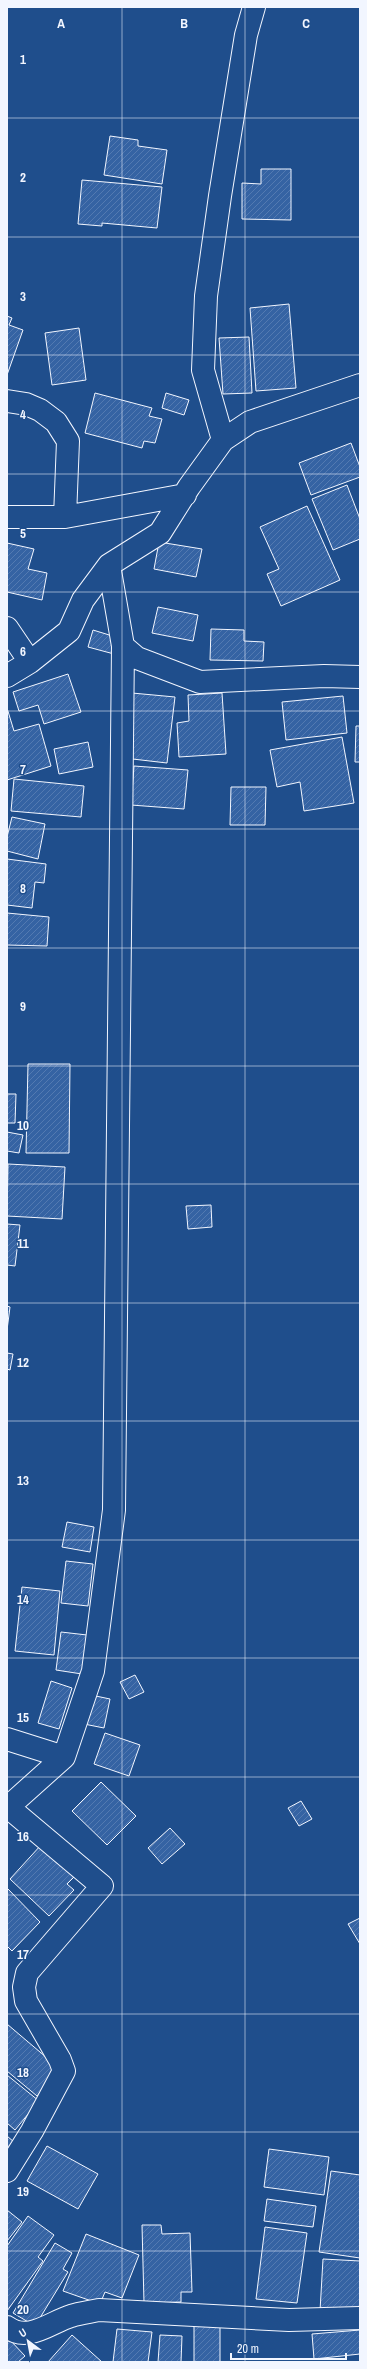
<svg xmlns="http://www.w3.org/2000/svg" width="367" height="2369" font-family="'Archivo Narrow',sans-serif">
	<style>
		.building { fill: url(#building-hatch); stroke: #f2f6ff }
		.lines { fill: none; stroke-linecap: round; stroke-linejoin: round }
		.minor-casing { stroke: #f2f6ff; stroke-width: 24 }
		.minor { stroke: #1f4e8c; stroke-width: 22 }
		.grid { fill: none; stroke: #f2f6ff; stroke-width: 1; stroke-opacity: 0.55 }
		.grid-label { font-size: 13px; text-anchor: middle; font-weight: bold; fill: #f2f6ff; stroke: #1f4e8c; stroke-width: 3; stroke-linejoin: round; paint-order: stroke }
	</style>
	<defs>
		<pattern id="building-hatch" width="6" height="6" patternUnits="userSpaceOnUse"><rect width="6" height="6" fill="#3563a3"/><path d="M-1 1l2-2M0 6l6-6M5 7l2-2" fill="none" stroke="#537ab1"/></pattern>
	</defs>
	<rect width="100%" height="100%" fill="#1f4e8c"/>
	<path class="building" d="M110,136L138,140V146L167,150L162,184L104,175Z
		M261,169H291V220L242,219V183L261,184Z
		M82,180L162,187L157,228L102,223V226L78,224Z
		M289,304L296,388L256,391L250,308Z
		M7,316L12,318L9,325L23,330L7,375Z
		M79,328L86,380L52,385L45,333Z
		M249,337L252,393L223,394L219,338Z
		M95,393L152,408L149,416L162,419L155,443L144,441L142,448L85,433Z
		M166,393L189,400L184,415L162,408Z
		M351,443L360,467V477L311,495L299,463Z
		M347,485L360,519V539L333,550L312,499Z
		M307,506L340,580L281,606L267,574L279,569L260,527Z
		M159,542L202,549L196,577L154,569Z
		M7,543L34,549L28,569L47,573L42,600L7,592Z
		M158,607L198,615L193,641L152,633Z
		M211,629L244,630V641L264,642L263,661L210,660Z
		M93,630L119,638L114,654L88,647Z
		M68,674L81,712L44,724L38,705L19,711L13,692Z
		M132,693L175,697L167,763L124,758Z
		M222,693L226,754L179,757L177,723L189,721L188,695Z
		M343,696L347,733L286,740L282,702Z
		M7,708L14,731L39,724L51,766L7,780Z
		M356,726H360V762H355Z
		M342,737L354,803L304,811L300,782L277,787L270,750Z
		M88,742L93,767L59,774L54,749Z
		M134,766L188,770L184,809L131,805Z
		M14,779L84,786L81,817L11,811Z
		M231,787H266L265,825H230Z
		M12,817L45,824L38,859L7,851V837Z
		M7,859L46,864L44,883L35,882L32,908L7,905Z
		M7,913L49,917L47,946L7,945Z
		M28,1064H70L69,1153H26Z
		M7,1094H16L15,1123H7Z
		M7,1132L23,1135L19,1153L7,1151Z
		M8,1164L65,1167L62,1219L7,1216Z
		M211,1205L212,1227L188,1229L186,1206Z
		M7,1224L20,1225L15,1266L7,1265Z
		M7,1306L10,1307L7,1330Z
		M7,1353L13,1354L10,1370L7,1369Z
		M67,1522L94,1527L90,1552L62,1547Z
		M66,1561L93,1564L88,1606L61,1603Z
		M22,1587L60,1591L54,1655L15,1651Z
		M61,1632L87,1635L82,1674L56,1670Z
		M135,1675L144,1692L129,1699L120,1682Z
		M51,1681L72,1688L59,1729L38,1723Z
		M91,1695L110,1699L104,1728L84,1724Z
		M105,1733L140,1745L129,1776L94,1764Z
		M101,1782L136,1816L107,1845L72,1811Z
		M301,1801L312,1819L299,1826L288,1808Z
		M170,1828L185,1844L162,1864L148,1848Z
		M41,1845L75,1876L67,1884L74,1890L49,1916L10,1879Z
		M7,1888L40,1922L12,1951L7,1946Z
		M360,1918V1944L348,1924Z
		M7,2024L60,2069L37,2096L7,2071Z
		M7,2075L39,2101L15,2130L7,2123Z
		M7,2136L14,2142L7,2150Z
		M47,2146L98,2174L78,2209L27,2181Z
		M269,2149L329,2157L324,2195L264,2187Z
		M331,2171L360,2175V2258L319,2252Z
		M267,2199L316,2206L313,2227L264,2221Z
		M7,2210L22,2222L7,2241Z
		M28,2216L54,2235L38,2257L43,2261L7,2311V2246Z
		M142,2225H161L162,2234L190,2233L192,2292H181V2302L144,2303Z
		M265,2227L307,2233L297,2303L256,2299Z
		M86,2234L139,2255L122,2298L105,2292L100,2304L63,2291Z
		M55,2243L72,2253L63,2269L68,2272L35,2326L13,2313Z
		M323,2259L360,2261V2313L320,2311Z
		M194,2326H220V2362H194Z
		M117,2329L152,2332L148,2362H113Z
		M360,2330V2354L314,2359L312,2334Z
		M72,2335L102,2362H48Z
		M160,2335L182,2336L181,2362H158Z
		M10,2340L25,2356L18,2362H7V2342Z"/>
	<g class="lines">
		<defs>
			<path id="minor" d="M7,401L26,404L40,410L56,422L68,441L65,517
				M223,440L203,370L206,296L220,196L246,35L254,7
				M7,517H65L185,495
				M7,628L30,662
				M123,646L137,658L200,682L324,676L360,677
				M7,676L30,662L69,631L83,600L109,565L160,533L189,487L223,440L250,422L360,385
				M7,1739L64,1757
				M7,1808L64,1757L93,1671L114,1510L123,646L109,565
				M7,2171L32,2131L64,2071L60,2060L26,2001L24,1987L27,1973L102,1886L8,1807
				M7,2327C28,2343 51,2322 71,2316C80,2313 90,2312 99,2310L289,2320L360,2318"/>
		</defs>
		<use href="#minor" class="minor-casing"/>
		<use href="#minor" class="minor"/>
	</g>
	<path class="grid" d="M122,7V2362M245,7V2362M7,118H360M7,237H360M7,355H360M7,474H360M7,592H360M7,711H360M7,829H360M7,948H360M7,1066H360M7,1184H360M7,1303H360M7,1421H360M7,1540H360M7,1658H360M7,1777H360M7,1895H360M7,2014H360M7,2132H360M7,2251H360"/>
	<g class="grid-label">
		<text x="61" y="28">A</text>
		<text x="184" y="28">B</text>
		<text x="306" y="28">C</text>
		<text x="23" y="64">1</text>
		<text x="23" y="182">2</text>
		<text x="23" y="301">3</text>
		<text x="23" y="419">4</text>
		<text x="23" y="538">5</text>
		<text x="23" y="656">6</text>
		<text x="23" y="774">7</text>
		<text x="23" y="893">8</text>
		<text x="23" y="1011">9</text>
		<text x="23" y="1130">10</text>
		<text x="23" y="1248">11</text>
		<text x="23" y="1367">12</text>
		<text x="23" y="1485">13</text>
		<text x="23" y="1604">14</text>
		<text x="23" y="1722">15</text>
		<text x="23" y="1841">16</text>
		<text x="23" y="1959">17</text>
		<text x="23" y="2077">18</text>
		<text x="23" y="2196">19</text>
		<text x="23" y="2314">20</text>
	</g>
	<rect width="367" height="2369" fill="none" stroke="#f2f6ff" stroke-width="16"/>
	<g transform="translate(28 2341) rotate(328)" stroke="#1f4e8c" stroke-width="3" paint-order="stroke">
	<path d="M0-3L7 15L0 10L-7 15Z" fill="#f2f6ff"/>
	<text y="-6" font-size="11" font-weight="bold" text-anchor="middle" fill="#f2f6ff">U</text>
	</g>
	<path d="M231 2353v6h115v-6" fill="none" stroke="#f2f6ff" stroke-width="2"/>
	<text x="237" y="2353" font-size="12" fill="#f2f6ff" stroke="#1f4e8c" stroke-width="3" paint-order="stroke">20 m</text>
</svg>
